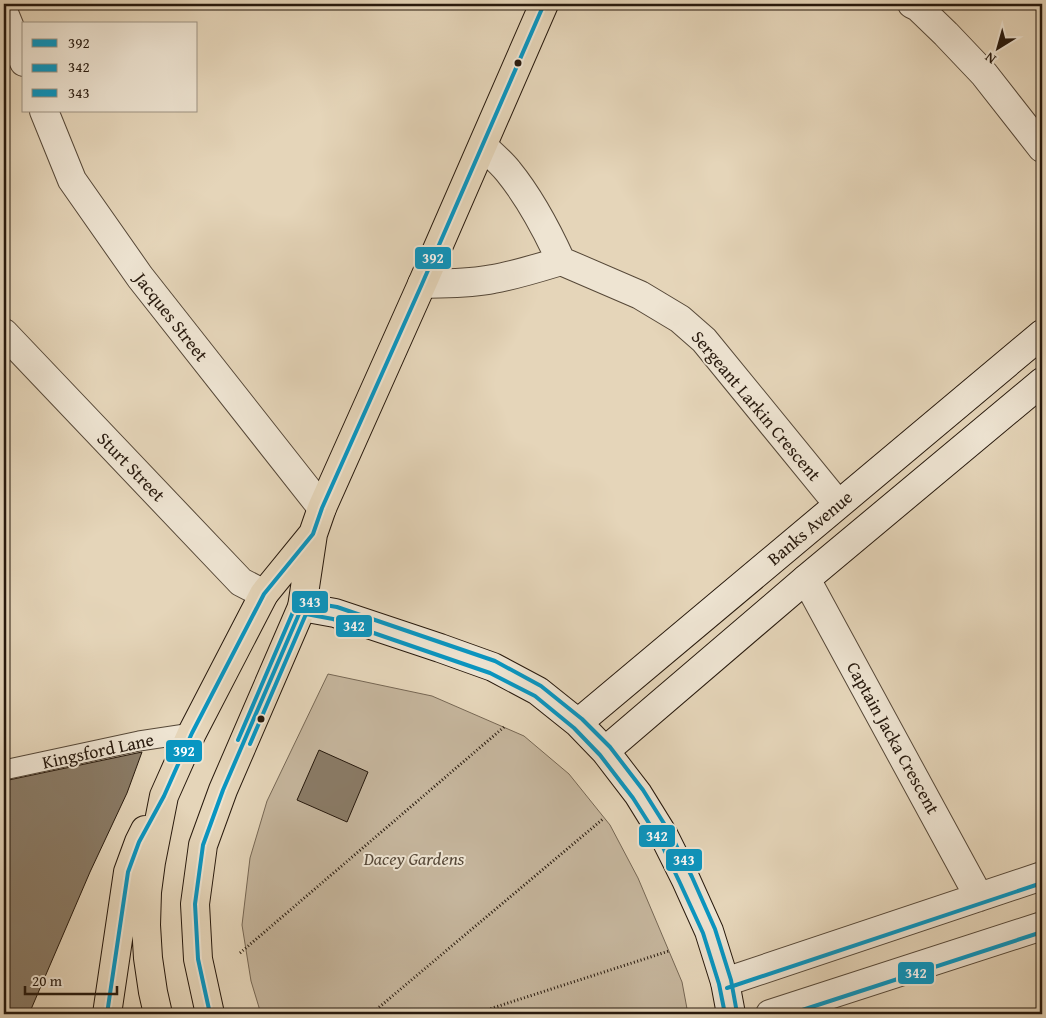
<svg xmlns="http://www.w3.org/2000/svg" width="1046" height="1018" font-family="'Gentium Book Plus',serif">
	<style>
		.green { fill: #c5b59c; stroke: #766754 }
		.building { fill: #8a7b66; stroke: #27190d }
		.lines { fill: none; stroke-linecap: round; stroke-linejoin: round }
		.lane-casing { stroke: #564838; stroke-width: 21 }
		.street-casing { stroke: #564838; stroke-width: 30 }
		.secondary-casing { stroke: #27190d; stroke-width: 30 }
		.primary-casing { stroke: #27190d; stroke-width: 30 }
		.path { stroke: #27190d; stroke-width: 3; stroke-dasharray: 1 2.5; stroke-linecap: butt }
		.lane { stroke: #eee4d2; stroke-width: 19 }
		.street { stroke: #eee4d2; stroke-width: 28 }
		.secondary { stroke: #eee4d2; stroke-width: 28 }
		.primary { stroke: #e5d5b9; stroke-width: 28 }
		.bus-1-casing { stroke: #eee4d2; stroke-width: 8 }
		.bus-2-casing { stroke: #eee4d2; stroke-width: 8 }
		.bus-3-casing { stroke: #eee4d2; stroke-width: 8 }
		.bus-1 { stroke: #0896c2; stroke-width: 4 }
		.bus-2 { stroke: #0896c2; stroke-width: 4 }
		.bus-3 { stroke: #0896c2; stroke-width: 4 }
		.bus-dot { fill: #27190d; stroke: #eee4d2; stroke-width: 2 }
		.labels { text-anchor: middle; stroke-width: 4; stroke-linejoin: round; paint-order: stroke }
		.street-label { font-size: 18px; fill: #27190d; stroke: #eee4d2 }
		.park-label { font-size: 18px; font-style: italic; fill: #564838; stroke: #eee4d2 }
		.line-badge { stroke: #eee4d2; stroke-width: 2 }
		.badge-label { font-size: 14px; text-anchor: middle; font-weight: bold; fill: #fff }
	</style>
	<rect width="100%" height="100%" fill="#e5d5b9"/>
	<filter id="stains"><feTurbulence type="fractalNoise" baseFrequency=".004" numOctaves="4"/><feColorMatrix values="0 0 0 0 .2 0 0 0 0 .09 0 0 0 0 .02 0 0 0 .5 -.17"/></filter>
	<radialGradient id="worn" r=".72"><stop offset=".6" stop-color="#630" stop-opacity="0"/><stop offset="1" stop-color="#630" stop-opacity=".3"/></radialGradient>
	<path class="green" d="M328,674L432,696L524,736L569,774L610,825L638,878L682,982L688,1014H261L251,981L242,925L250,858L267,801Z"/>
	<path class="building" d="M319,750L368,772L347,822L297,800Z
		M142,752L127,793L90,872L29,1014H4V781Z"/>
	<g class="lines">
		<defs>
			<path id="lane" d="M4,770L139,741L192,733"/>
			<path id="street" d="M912,4L918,7L946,34L984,74L1042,148
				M4,13L24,62
				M44,111L72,180L140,277L322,508
				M483,146C491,154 501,162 508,171C530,198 546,228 561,261
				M422,284C446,283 469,284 493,279C516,275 538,268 561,261L640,295L680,319L704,340L838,504
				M4,333L241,582L264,594
				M806,579L979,897
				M725,982L1042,876
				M770,1014L1042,926"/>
			<path id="secondary" d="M302,607L335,613L440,648L493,667L538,691L578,723L605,751L638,794L664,836L686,880L709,931L725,982L731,1014
				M578,723L1042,334
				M605,751L806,579L1042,382"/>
			<path id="primary" d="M107,1014L128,872L139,842L145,830
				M158,1014L153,992L148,958L146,925L147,892L151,862L164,796L192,733L264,594L312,535
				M210,1014L198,959L195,904L203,845L223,790L302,607L313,534L322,508L422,284L544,4"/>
		</defs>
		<use href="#lane" class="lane-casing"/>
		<use href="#street" class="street-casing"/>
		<use href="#secondary" class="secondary-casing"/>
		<use href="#primary" class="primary-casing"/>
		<path class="path" d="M240,953L504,727
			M299,1014H303
			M371,1014L604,818
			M474,1014L669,951"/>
		<use href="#lane" class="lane"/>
		<use href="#street" class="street"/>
		<use href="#secondary" class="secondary"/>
		<use href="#primary" class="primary"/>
		<defs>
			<path id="bus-1" d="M107,1014L128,872L139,842L164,796L192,733L264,594L313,534L322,508L422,284L544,4
				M210,1014L198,959L195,904L203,845L223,790L302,607L304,595"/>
			<path id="bus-2" d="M250,744L306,614L333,619L490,673L535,696L574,728L600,755L633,798L659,839L680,883L703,933L719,984L725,1014
				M727,988L1042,883
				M790,1014L1042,932"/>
			<path id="bus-3" d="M238,740L296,605L301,601L337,607L495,661L541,686L582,719L610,747L643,790L670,833L692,877L715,929L731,980L737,1013"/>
		</defs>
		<use href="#bus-1" class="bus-1-casing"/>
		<use href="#bus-2" class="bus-2-casing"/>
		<use href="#bus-3" class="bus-3-casing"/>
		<use href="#bus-1" class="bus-1"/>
		<use href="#bus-2" class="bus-2"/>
		<use href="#bus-3" class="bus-3"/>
	</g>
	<g class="bus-dot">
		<circle cx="518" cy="63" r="4.5"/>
		<circle cx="261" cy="719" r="4.5"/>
	</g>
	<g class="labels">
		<g class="street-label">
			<text transform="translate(171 317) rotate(52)" y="6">Jacques Street</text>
			<text transform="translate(756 406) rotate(50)" y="6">Sergeant Larkin Crescent</text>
			<text transform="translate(131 467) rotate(46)" y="6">Sturt Street</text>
			<text transform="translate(810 528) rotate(-40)" y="6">Banks Avenue</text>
			<text transform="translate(893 738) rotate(61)" y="6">Captain Jacka Crescent</text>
			<text transform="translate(98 751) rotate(-12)" y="6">Kingsford Lane</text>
		</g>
		<g class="park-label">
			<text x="414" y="865">Dacey Gardens</text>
		</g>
	</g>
	<g class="line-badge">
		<rect x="414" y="246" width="38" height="24" rx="5" fill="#0896c2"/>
		<rect x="291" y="590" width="38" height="24" rx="5" fill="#0896c2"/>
		<rect x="335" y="614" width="38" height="24" rx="5" fill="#0896c2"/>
		<rect x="165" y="739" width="38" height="24" rx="5" fill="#0896c2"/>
		<rect x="638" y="824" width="38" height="24" rx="5" fill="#0896c2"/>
		<rect x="665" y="848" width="38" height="24" rx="5" fill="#0896c2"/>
		<rect x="897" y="961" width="38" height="24" rx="5" fill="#0896c2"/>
	</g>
	<g class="badge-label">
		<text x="433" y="263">392</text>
		<text x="310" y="607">343</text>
		<text x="354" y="631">342</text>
		<text x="184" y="756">392</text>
		<text x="657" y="841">342</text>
		<text x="684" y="865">343</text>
		<text x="916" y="978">342</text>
	</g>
	<rect width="1046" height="1018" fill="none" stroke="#e5d5b9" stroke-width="20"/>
	<rect x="5" y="5" width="1036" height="1008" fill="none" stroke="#27190d" stroke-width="2.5"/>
	<rect x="10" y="10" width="1026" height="998" fill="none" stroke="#27190d"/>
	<rect x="22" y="22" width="175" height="90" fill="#eee4d2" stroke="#9e9383"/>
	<rect x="32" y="39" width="25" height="8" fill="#0896c2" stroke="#9e9383"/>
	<text x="68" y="48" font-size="15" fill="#27190d">392</text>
	<rect x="32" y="64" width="25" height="8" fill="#0896c2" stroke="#9e9383"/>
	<text x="68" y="72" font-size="15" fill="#27190d">342</text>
	<rect x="32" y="89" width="25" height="8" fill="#0896c2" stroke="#9e9383"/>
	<text x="68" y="98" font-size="15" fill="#27190d">343</text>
	<g transform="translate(998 48) rotate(217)" stroke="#eee4d2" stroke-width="4" paint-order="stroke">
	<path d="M0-4L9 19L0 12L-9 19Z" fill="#27190d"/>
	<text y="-8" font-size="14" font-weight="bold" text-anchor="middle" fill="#27190d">N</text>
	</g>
	<path d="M25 986v8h92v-8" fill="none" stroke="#27190d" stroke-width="2.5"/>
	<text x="32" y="986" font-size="15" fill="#27190d" stroke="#eee4d2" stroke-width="4" paint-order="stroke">20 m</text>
	<rect width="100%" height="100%" filter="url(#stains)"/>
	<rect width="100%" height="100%" fill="url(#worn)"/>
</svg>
